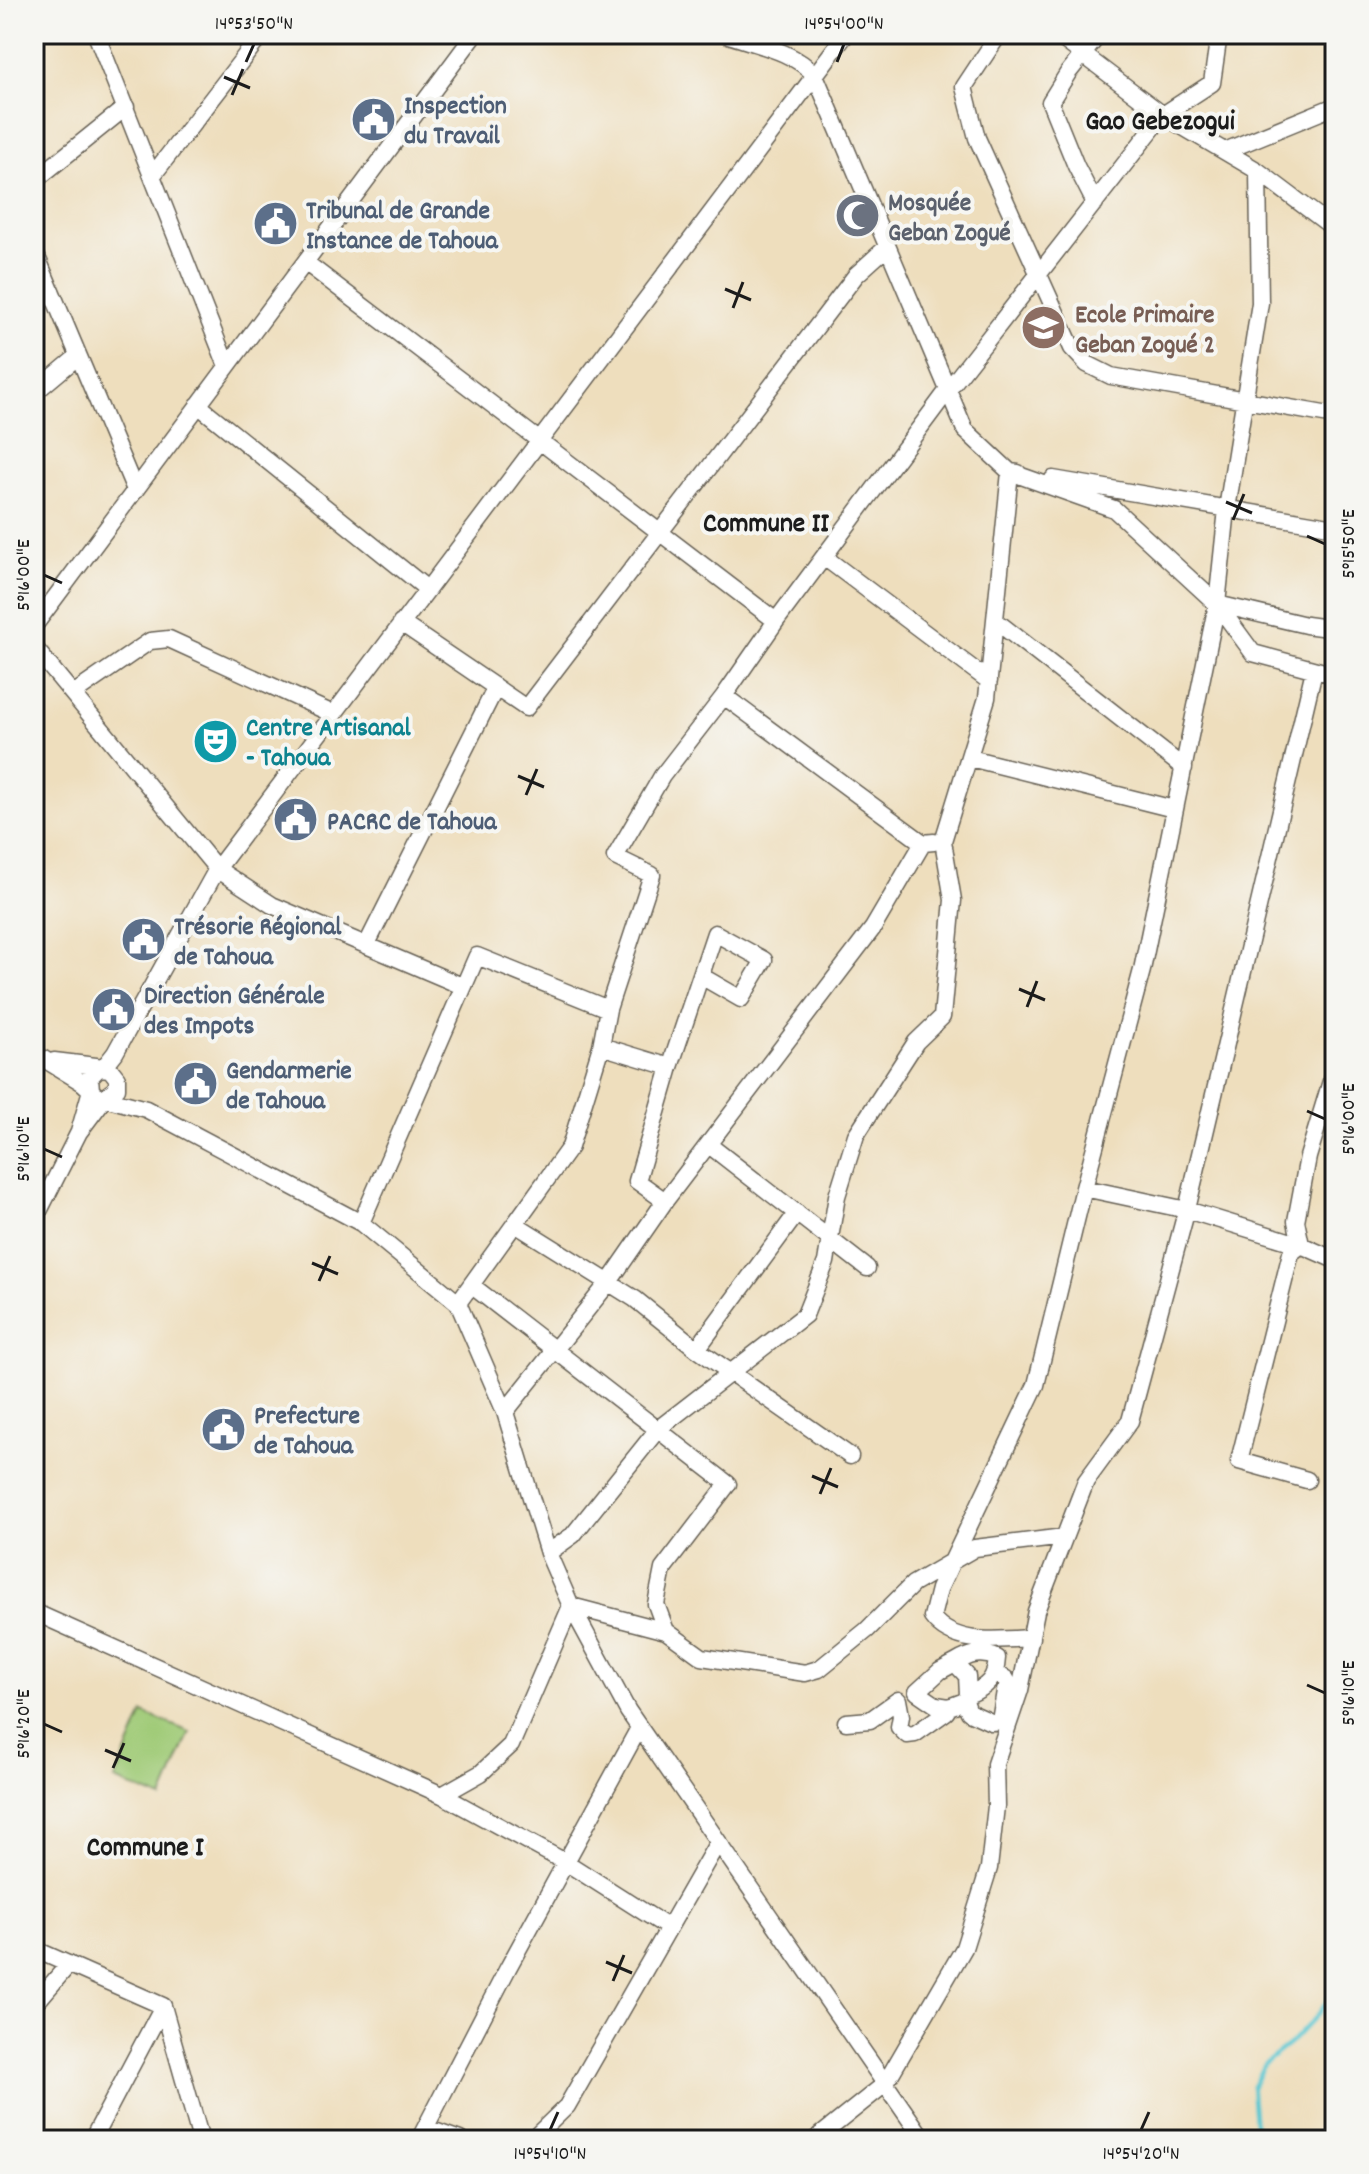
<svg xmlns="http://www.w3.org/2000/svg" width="1369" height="2174" font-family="Dekko,sans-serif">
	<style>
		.green { fill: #9fca76; stroke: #5e7349; stroke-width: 2 }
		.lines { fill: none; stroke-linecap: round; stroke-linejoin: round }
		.stream { stroke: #59c6d0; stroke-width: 4 }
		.minor-casing { stroke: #666054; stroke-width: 19 }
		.minor { stroke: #fff; stroke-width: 16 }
		.ticks { fill: none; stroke: #1c1c1c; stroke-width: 3 }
		.labels { text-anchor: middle; stroke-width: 8; stroke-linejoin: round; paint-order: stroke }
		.service-label { font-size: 26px; font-weight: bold; fill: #4e5e75; stroke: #f6f6f2; text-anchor: start }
		.worship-label { font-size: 26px; font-weight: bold; fill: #5b616d; stroke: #f6f6f2; text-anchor: start }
		.education-label { font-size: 26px; font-weight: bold; fill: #785e54; stroke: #f6f6f2; text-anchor: start }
		.culture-label { font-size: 26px; font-weight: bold; fill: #0d838f; stroke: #f6f6f2; text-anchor: start }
		.neighbourhood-label { font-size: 28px; font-weight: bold; fill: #1c1c1c; stroke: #f6f6f2 }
		.neatline { fill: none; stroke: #1c1c1c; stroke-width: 3 }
		.ticks-label { font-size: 20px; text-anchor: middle; fill: #1c1c1c }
	</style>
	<rect width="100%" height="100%" fill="#f6f6f2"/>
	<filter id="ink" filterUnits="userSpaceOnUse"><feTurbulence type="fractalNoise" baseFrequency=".0125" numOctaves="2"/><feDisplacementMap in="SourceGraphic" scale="16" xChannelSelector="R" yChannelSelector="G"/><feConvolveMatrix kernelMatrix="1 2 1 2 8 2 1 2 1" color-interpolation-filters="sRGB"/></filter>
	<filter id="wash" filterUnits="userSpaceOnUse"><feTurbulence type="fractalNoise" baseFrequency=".006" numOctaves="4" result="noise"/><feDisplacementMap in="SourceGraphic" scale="32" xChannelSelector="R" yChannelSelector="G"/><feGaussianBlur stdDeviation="1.8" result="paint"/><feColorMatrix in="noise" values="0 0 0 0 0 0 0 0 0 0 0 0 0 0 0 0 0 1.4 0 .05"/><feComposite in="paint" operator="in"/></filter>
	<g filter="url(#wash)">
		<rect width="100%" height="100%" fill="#eedebd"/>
		<path class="green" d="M143,1713L190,1732L162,1799L115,1780Z"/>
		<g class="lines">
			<path class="stream" d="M1256,2140L1252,2088L1264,2064L1290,2044L1316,2016L1335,1990"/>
		</g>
	</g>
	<g filter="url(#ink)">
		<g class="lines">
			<defs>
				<path id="minor" d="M96,34L227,366
					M726,34C757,45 792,50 815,75L965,430L1010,472L1018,473
					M999,34L964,87L977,138L1072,348L1087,364L1111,376L1335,416
					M1056,34L1163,115L1258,171L1335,229
					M34,37L37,34
					M1225,151L1335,106
					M153,175L262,34
					M34,181L126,107
					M1095,203L1076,166L1050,102L1068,73L1099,34
					M34,250L135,490
					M305,262L776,621
					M34,393L77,357
					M198,405L427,589
					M1053,479L1335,527
					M824,557L989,681
					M1217,604L1253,653L1335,675
					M996,621L1184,768
					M401,623L526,708L856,275L887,247
					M34,626L475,34
					M34,647L217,869L272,905L462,986
					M73,694L150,641L169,639L333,714
					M724,696L923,843L934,842
					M970,758L1174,809
					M367,944L495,689
					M601,1046L670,1067
					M34,1053L83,1083L97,1096L146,1109L361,1223L458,1303L505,1412L548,1553L571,1606L628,1711L924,2140
					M54,1061L104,1067L115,1053L217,869L846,34
					M1335,1068L1308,1157L1296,1221L1301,1245L1335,1260
					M709,1145L867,1268
					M1084,1188L1187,1210L1301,1245
					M665,1201L637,1181L670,1067L715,933L764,960L741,999L701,976
					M34,1221L79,1132L106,1096L117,1088V1078L110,1069L99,1068L90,1077L91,1090L79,1132
					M361,1223L477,956L608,1009
					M515,1224L635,1299L697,1349L850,1456
					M1301,1245L1291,1253L1239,1461L1307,1480
					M471,1285L728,1484L663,1569L656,1604L666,1631
					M458,1303L570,1147L601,1046L608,1009L652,875L615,857L662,776L724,696L776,621L948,390L1163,115L1212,83L1219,34
					M697,1349L797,1213
					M505,1412L609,1282L665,1201L873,928L923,843
					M548,1553L573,1535L658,1429L805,1315L826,1262L837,1196L856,1135L916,1042L942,1017L953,900L943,841L987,698L1010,472L1114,509L1217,604L1306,625L1335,629
					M34,1612L442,1795L481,1773L511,1745L571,1606L666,1631L702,1657L805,1673L819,1669L867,1630L913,1584L975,1548L1064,1537
					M1031,1638C998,1640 953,1646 932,1617L939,1589L1036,1385L1084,1188L1142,970L1217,604L1227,509L1260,303L1258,171
					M955,1663C970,1654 981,1651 997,1658C996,1679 987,1687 968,1695
					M965,1701L969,1712L991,1722L1000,1721L1005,1691L1009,1686L1006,1679L996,1674
					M846,1722L870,1720L898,1700L901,1716L899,1727L907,1735L915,1734L946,1712L949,1707L936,1705L917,1692L940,1671L955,1663L967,1676L968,1695L965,1701L949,1707
					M442,1795L567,1863L669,1928
					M34,1949L163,2006L201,2140
					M34,2005L69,1964
					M426,2128L460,2140
					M92,2140L163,2006
					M419,2140L508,1968L639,1728
					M532,2140L567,2106L718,1842
					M815,2140L885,2084L964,1948L989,1868L996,1806L995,1764L1020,1690L1036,1611L1086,1481L1130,1421L1188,1205L1314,670"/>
			</defs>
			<use href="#minor" class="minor-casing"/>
			<use href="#minor" class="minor"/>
		</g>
	</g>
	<path class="ticks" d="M246,62L254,44M837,62L844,44M224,77L250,88M232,95L243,69M725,289L751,300M733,308L743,282M1226,502L1252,513M1233,520L1244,494M1307,536L1325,544M44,575L62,583M518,776L544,787M526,795L537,769M1019,989L1045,1000M1027,1007L1037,981M1307,1111L1325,1119M44,1149L62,1157M312,1263L338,1274M319,1281L330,1256M812,1476L838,1487M820,1494L831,1468M1307,1685L1325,1693M44,1724L62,1732M105,1750L131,1761M113,1768L124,1743M606,1962L632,1973M613,1981L624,1955M550,2130L558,2112M1141,2130L1149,2112"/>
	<defs>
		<symbol id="civic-disc" viewBox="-11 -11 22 22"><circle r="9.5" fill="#5c6f8a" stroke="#f6f6f2"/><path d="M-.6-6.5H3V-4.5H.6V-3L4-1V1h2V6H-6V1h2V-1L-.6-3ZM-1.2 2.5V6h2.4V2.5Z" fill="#fff"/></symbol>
		<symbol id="mosque-disc" viewBox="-11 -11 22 22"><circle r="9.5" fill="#6b7280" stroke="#f6f6f2"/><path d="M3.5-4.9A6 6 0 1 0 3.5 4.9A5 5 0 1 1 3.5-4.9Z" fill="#fff"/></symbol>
		<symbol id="school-disc" viewBox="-11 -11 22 22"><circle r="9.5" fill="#8d6e63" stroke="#f6f6f2"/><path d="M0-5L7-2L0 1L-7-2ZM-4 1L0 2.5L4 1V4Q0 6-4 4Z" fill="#fff"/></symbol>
		<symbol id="theatre-disc" viewBox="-11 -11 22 22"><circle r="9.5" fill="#0f9aa8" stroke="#f6f6f2"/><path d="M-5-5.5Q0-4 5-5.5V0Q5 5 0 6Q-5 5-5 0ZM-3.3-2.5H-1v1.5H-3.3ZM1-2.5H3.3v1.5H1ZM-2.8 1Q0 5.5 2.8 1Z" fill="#fff"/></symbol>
	</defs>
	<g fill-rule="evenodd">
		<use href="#civic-disc" x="348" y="94" width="51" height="51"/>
		<use href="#mosque-disc" x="832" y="190" width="51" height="51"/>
		<use href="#civic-disc" x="250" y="198" width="51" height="51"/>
		<use href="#school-disc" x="1018" y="302" width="51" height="51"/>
		<use href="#theatre-disc" x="190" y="716" width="51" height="51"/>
		<use href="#civic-disc" x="270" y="794" width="51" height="51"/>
		<use href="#civic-disc" x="118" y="914" width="51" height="51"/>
		<use href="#civic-disc" x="88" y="984" width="51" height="51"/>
		<use href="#civic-disc" x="170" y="1058" width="51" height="51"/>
		<use href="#civic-disc" x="198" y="1404" width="51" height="51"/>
	</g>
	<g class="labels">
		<g class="service-label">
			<text x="404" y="113">Inspection<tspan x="404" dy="30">du Travail</tspan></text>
			<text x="306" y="218">Tribunal de Grande<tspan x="306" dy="30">Instance de Tahoua</tspan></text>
			<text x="327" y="829">PACRC de Tahoua</text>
			<text x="174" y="934">Trésorie Régional<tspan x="174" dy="30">de Tahoua</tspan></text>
			<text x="144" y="1003">Direction Générale<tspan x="144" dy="30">des Impots</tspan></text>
			<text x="226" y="1078">Gendarmerie<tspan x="226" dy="30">de Tahoua</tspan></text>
			<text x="254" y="1423">Prefecture<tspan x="254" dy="30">de Tahoua</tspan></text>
		</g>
		<g class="worship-label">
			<text x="888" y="210">Mosquée<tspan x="888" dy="30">Geban Zogué</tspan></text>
		</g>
		<g class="education-label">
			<text x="1075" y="322">Ecole Primaire<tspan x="1075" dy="30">Geban Zogué 2</tspan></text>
		</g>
		<g class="culture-label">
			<text x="246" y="735">Centre Artisanal<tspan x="246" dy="30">- Tahoua</tspan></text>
		</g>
		<g class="neighbourhood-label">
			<text x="1160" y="129">Gao Gebezogui</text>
			<text x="766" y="531">Commune II</text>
			<text x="145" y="1855">Commune I</text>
		</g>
	</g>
	<rect width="1369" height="2174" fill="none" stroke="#f6f6f2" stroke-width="88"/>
	<rect x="44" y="44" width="1281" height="2086" class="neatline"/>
	<g class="ticks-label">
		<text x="254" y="29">14°53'50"N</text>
		<text x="844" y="29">14°54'00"N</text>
		<text transform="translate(1347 544) rotate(-90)" y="7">5°15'50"E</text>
		<text transform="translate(22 575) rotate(-90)" y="7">5°16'00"E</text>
		<text transform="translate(1347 1119) rotate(-90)" y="7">5°16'00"E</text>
		<text transform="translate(22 1149) rotate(-90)" y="7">5°16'10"E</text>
		<text transform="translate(1347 1693) rotate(-90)" y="7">5°16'10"E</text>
		<text transform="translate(22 1724) rotate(-90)" y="7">5°16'20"E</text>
		<text x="550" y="2159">14°54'10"N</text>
		<text x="1141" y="2159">14°54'20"N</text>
	</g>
</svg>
